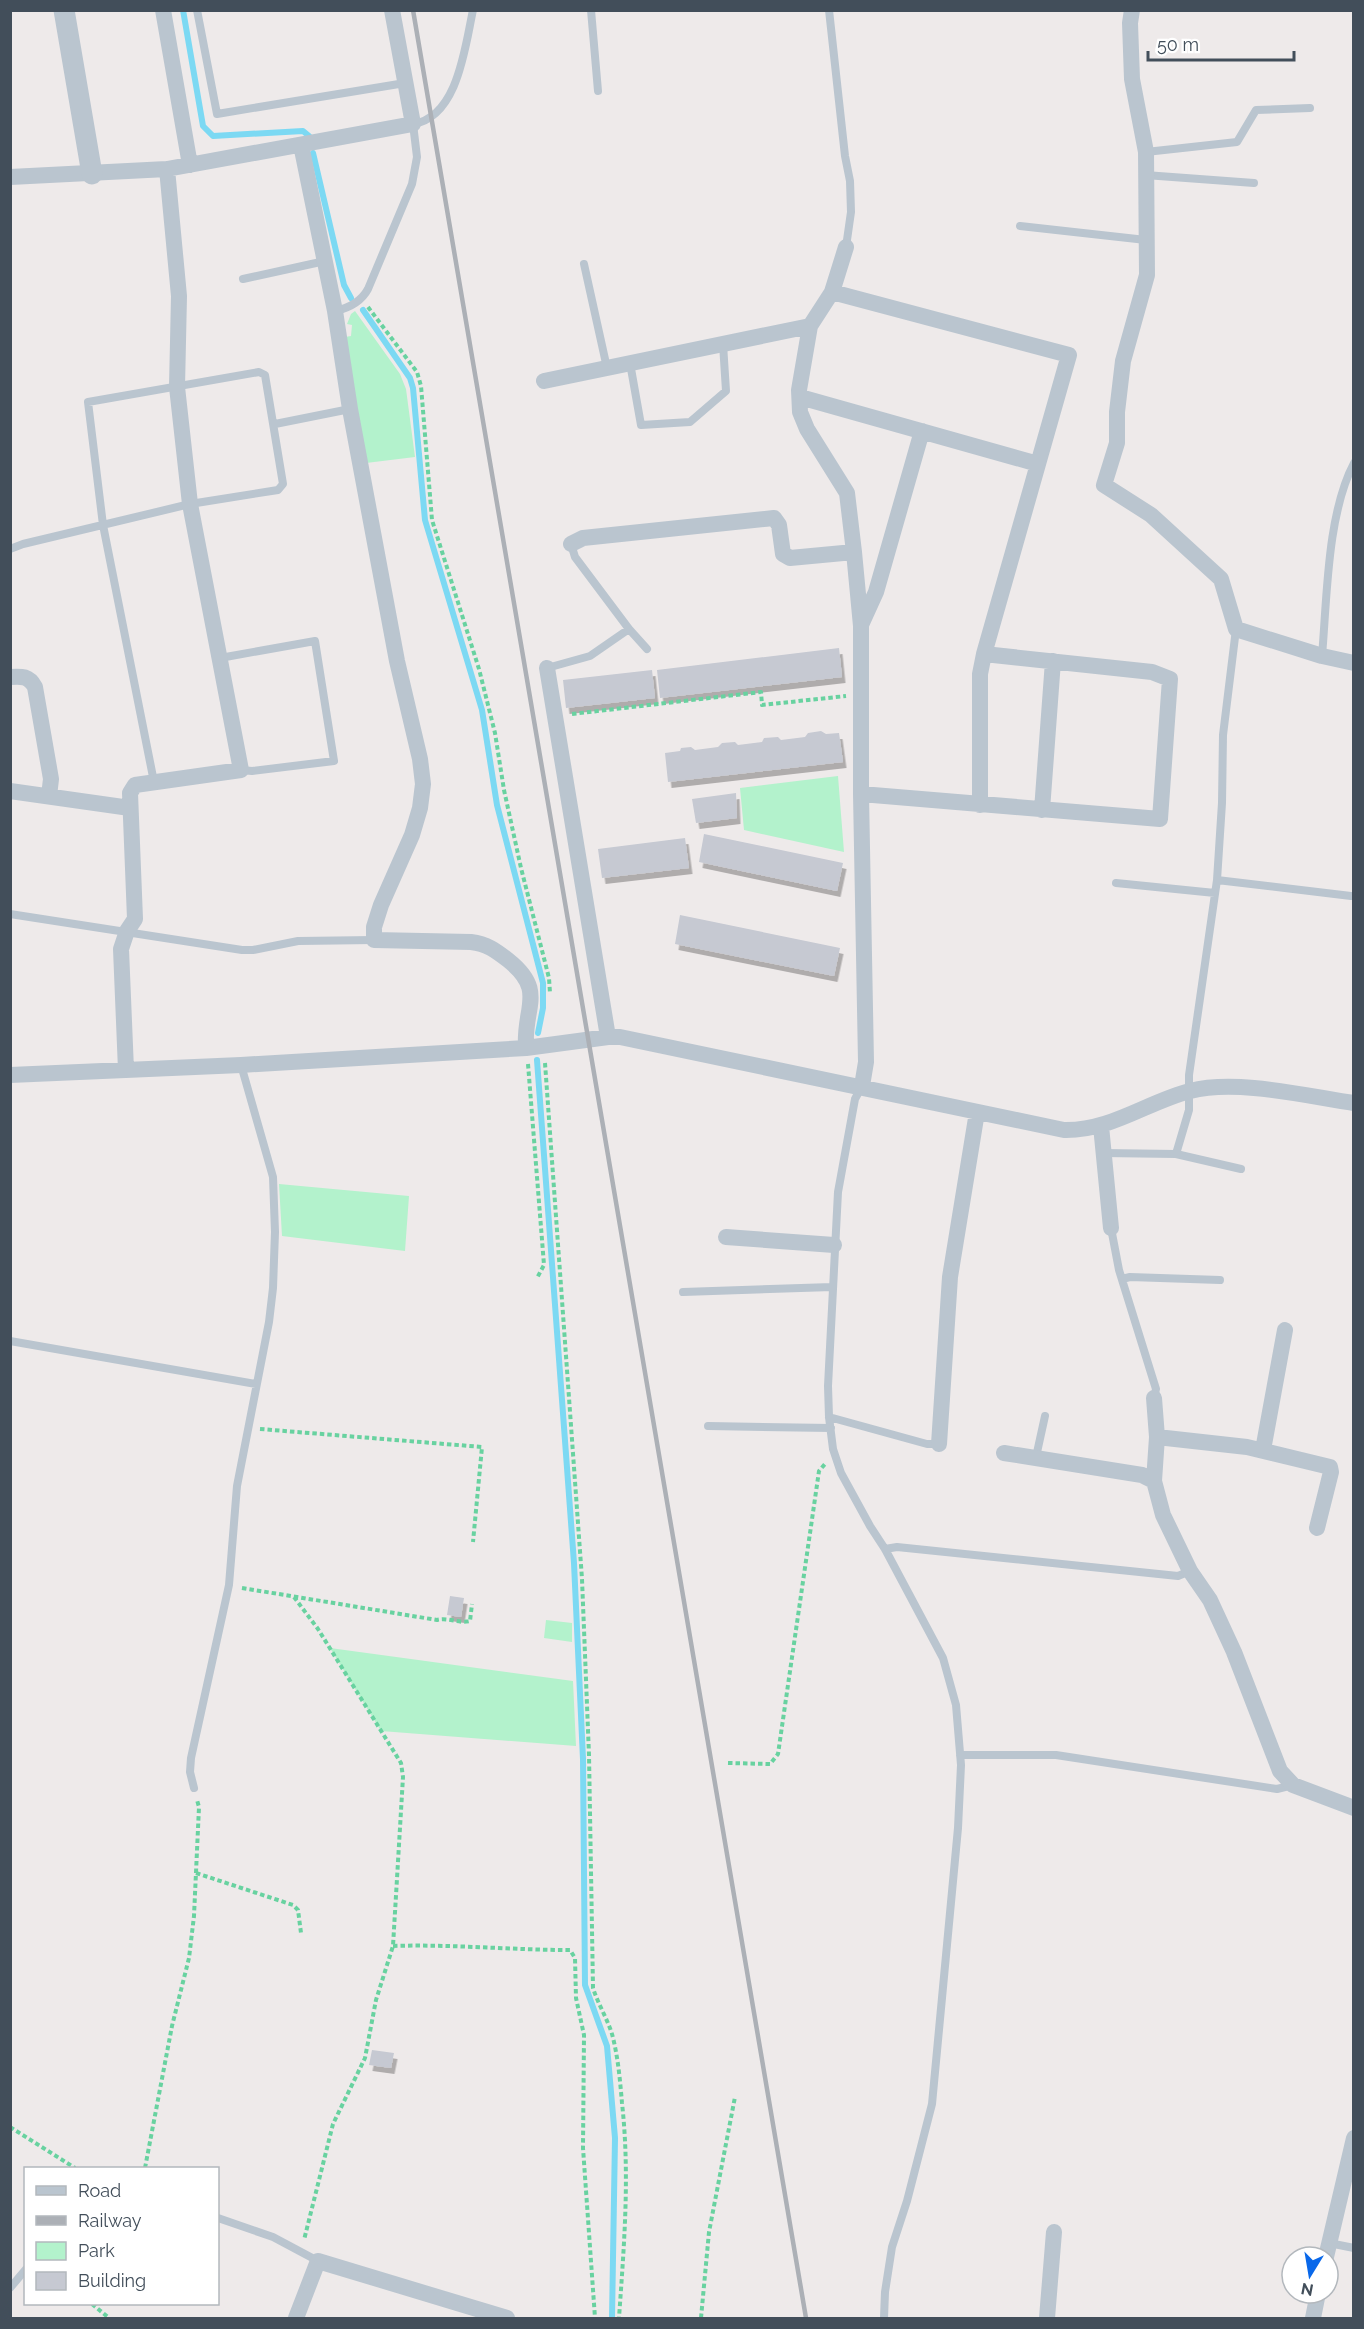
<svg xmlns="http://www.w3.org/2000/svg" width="1364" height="2329" font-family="Raleway,sans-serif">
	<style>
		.green { fill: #b3f2cc }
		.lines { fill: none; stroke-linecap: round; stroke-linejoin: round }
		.stream { stroke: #7cd9f3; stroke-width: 6 }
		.building { fill: #c6c9d2; filter: url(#shadow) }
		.path { stroke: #68d2a0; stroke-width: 4; stroke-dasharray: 4.5 3; stroke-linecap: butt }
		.service { stroke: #bac5cf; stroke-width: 8 }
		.minor { stroke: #bac5cf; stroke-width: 16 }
		.tertiary { stroke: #bac5cf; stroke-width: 21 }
		.rail { stroke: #acb0b6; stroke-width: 4.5 }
	</style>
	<defs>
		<filter id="shadow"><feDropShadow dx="3.5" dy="6" stdDeviation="0" flood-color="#0004"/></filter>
	</defs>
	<rect width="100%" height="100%" fill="#eeeaea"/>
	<path class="green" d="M355,311L400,374L406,389L415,457L366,463L345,337L351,336L352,325L347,324L351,314Z
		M838,776L844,852L744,830L740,788Z
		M279,1184L409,1196L405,1251L282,1236Z
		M546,1620L572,1623V1642L544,1638Z
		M330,1648L573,1681L576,1746L381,1731Z"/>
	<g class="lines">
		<path class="stream" d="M183,10L203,126L213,136L303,131L309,136
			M313,153L344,285L351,298
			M363,310L410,378L413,388L425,520L482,710L497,805L543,983V1008L538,1033
			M537,1060L574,1563L583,1759L585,1985L607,2046L615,2138L612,2318"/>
	</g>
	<path class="building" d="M839,648L842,677L660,698L657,670Z
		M652,670L655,698L566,708L563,680Z
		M821,731L826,734L839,733L843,762L668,782L665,753L680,751L681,748L691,747L695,750L718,747L722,743L735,742L738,745L762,742L764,738L778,737L781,740L805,737L808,733Z
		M736,793L737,818L696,823L692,799Z
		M704,834L843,863L837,891L699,862Z
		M685,838L689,868L602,878L598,849Z
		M680,915L840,948L834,976L675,944Z
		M450,1596L464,1598L461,1617L447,1615Z
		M372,2050L394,2053L391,2068L369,2065Z"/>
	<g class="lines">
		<path class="path" d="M368,307L417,372L421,386L432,520L479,669L495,733L504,790L521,868L549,978L550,993
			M572,714L761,692L762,705L846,696
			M545,1063L582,1579L589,1755L593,1988C598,2004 607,2018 612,2034C618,2056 620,2080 622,2103C630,2175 624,2246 619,2318
			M528,1064L544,1265L537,1278
			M260,1429L482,1447L473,1542
			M242,1588L437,1620C448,1617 459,1624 470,1621L472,1604
			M294,1597L318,1629L401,1763L403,1777L393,1946L376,2000L365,2058L333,2124L304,2240
			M728,1763L770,1764L778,1754L819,1471L825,1464
			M196,1873L293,1905L298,1910L301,1933
			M393,1946C452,1944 511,1950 570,1950L575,1958L576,1998L584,2035L583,2148L595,2318
			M10,2127L75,2168
			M145,2168L172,2026L189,1958L194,1916L199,1807L197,1800
			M92,2304L109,2318
			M701,2318L709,2232L735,2097"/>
		<path class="service" d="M197,10L217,114L405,83
			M591,10L598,91
			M829,10L845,156L850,181L851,212L846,247
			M1146,152L1237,142L1256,110L1310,108
			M1145,175L1254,183
			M1020,226L1146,240
			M584,264L607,368
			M243,279L325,261
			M335,311C349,308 361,302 368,289L412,184L417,157L413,124C458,117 465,47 473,10
			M630,363L641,425L690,422L726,391L723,344
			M275,424L350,409
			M10,549L23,544L190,504L278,490L283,484L265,375L259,372L88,402L103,525L154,782
			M629,629L647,649
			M1322,656C1327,599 1327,514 1354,463
			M220,658L315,641L334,761L252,771L241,770
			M547,668L590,656L629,629L575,557L571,544
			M1217,880L1351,896
			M1116,883L1215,893
			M10,914L242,950H253L298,941L374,940
			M862,1086L855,1099L838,1192L828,1386L829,1417L833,1449L841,1473L870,1526L885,1549L943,1658L956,1705L961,1765L958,1828L932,2104L907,2201L892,2247L885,2292L884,2318
			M1103,1153L1176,1154L1241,1169
			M1176,1154L1189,1110V1075L1217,880L1222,803L1223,735L1236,629
			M1111,1228L1119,1270L1156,1389L1154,1398
			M1122,1279L1130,1277L1220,1280
			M683,1292L832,1287
			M10,1341L256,1384
			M829,1417L927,1444H939
			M708,1426L831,1428
			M1036,1457L1045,1416
			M885,1549L897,1547L1178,1576L1190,1571
			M960,1755H1056L1277,1789L1293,1785
			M194,1788L190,1772L191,1758L229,1585L237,1486L269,1322L273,1288L275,1232L273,1177L241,1065
			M218,2218L273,2237L318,2261
			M1329,2243L1354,2248
			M10,2288L26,2269"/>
		<path class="minor" d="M163,10L190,165
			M1132,10L1130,23L1132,79L1146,152L1147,275L1123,361L1117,412V443L1104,485L1151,515L1221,579L1236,629L1322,656L1354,663
			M301,145L335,311L350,409L397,661L420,759L423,784L420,808L412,835L381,905L374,927V940L471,942C487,944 495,950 508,960C547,991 523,1007 526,1048
			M10,177L167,169L413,124L392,10
			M846,247L832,292L810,326L799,390L800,412L807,429L847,493L854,552L861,626V794L866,1062L862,1086
			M832,292L1069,355L984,654L980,674V805
			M544,381L810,326
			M800,397L1038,464
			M571,544L583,538L774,518L779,525L783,554L790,558L854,552
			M861,625L876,592L922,431
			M547,668L608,1037
			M10,677C22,676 29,676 35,687L51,779L49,796
			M10,791L130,808
			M861,794L1160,819L1170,679L1152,672L984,654
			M1042,810L1053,661
			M126,1070L121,949L127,931L135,919L130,793L135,785L241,770L190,504L177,387L179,296L167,169
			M10,1075L241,1065L526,1048L608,1037H620L1064,1130C1111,1131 1147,1102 1190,1091C1237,1079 1306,1096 1354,1103
			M1101,1126L1111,1228
			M726,1237L834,1245
			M1154,1398L1157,1437L1154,1481L1163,1515L1190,1571L1210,1600L1234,1652L1280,1771L1293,1785L1354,1808
			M1157,1437L1247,1447L1330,1467L1331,1472L1317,1528
			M939,1444L950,1277L977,1112
			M1263,1450L1285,1330
			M1004,1453L1142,1475L1154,1481
			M1326,2257L1354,2138
			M296,2318L318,2261L507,2318
			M1047,2318L1054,2232
			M1313,2318L1318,2293"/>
		<path class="tertiary" d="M64,10L92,174"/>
		<path class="rail" d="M413,10L806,2318"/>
	</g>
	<rect width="1364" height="2329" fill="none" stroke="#424e5a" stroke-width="24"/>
	<rect x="24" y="2167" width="195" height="138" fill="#ffffff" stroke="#b3b8bd" stroke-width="1.5"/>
	<rect x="36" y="2186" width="30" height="9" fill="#bac5cf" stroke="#b3b8bd" stroke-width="1.5"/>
	<text x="78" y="2197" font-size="18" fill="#424e5a">Road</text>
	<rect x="36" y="2216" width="30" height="9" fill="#acb0b6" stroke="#b3b8bd" stroke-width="1.5"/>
	<text x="78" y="2227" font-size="18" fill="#424e5a">Railway</text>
	<rect x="36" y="2242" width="30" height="18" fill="#b3f2cc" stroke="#b3b8bd" stroke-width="1.5"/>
	<text x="78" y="2257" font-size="18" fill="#424e5a">Park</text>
	<rect x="36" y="2272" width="30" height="18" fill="#c6c9d2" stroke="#b3b8bd" stroke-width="1.5"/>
	<text x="78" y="2287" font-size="18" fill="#424e5a">Building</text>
	<g transform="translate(1310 2275) rotate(191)"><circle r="28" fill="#ffffff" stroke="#b3b8bd" stroke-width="1.5"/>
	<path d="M0-4.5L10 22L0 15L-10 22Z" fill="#0968ea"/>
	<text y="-9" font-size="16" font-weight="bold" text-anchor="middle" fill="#424e5a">N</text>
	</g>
	<path d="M1148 51v9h146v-9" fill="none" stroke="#424e5a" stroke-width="3"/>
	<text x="1157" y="51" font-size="18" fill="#424e5a" stroke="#ffffff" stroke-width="4.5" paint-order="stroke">50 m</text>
</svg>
